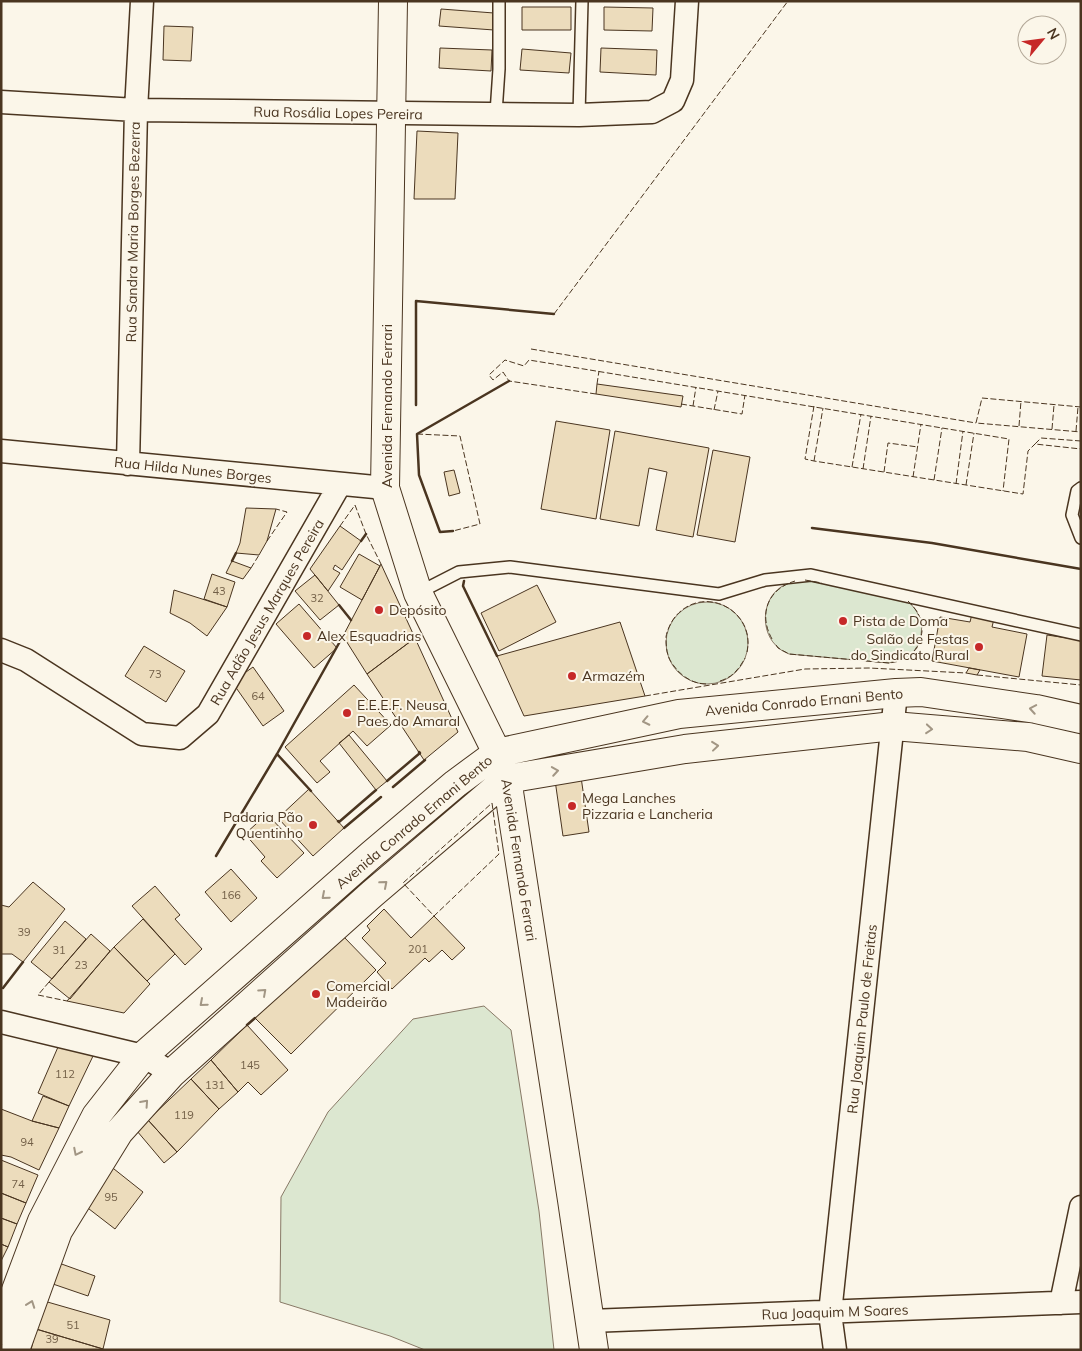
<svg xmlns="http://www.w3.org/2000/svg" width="1082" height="1351" font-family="Mulish,sans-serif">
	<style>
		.green { fill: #dce7d0; stroke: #887966 }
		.building { fill: #ecdcbc; stroke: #4a3520 }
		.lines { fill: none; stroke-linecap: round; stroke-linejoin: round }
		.lane-casing { stroke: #4a3520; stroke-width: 14 }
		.street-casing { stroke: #4a3520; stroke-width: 25 }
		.secondary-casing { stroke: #4a3520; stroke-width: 30 }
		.lane { stroke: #fbf6e9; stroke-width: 11 }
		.street { stroke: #fbf6e9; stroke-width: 22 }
		.secondary { stroke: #fbf6e9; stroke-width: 28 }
		.fence { stroke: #4a3520; stroke-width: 1; stroke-dasharray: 6 2.5; stroke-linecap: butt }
		.wall { stroke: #4a3520; stroke-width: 2.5 }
		.oneway { stroke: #a29684 }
		.poi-dot { fill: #c62828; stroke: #fbf6e9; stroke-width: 2 }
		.labels { text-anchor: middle; stroke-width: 4; stroke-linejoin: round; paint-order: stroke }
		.number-label { font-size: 11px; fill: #725f47 }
		.street-label { font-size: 14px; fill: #4a3520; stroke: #fbf6e9 }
		.poi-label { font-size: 14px; fill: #4a3520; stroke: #fbf6e9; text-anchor: start }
	</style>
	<rect width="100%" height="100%" fill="#fbf6e9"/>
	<path class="green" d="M803,580L893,595L908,601L916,610L922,623L921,636L917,648L909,657L889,663L789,654C786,652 781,651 779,648C760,634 761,600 781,587C787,583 795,581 803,580Z
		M666 643a41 41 0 1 1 82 0a41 41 0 1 1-82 0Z
		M484,1006L511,1030L539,1211L554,1350H425L390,1336L280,1302L281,1197L328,1112L413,1019Z"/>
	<path class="building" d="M522,7H571V30H522Z
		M604,7L653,8L652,31L604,30Z
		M441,9L494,13V30L439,26Z
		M164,26L193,27L191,61L163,60Z
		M440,48L492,50L491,71L439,68Z
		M601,48L657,50L656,75L600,72Z
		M522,49L571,53L569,73L520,70Z
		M417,131L458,133L455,199H414Z
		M597,384L683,396L681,407L596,394Z
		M556,421L610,430L596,519L541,509Z
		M615,431L709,448L693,537L656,530L667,472L649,468L639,526L600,519Z
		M713,450L750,457L735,542L697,535Z
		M454,470L460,493L449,496L444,472Z
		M246,508L276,509L267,541L259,555L236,553L240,543Z
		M340,526L361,541L342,570L335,565L333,569L340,573L328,591L310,569Z
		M359,554L380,566L362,600L340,587Z
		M232,561L251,568L243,579L226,573Z
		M381,564L415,638L367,674L343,636Z
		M212,574L235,582L227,607L204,599Z
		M315,575L339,605L320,620L295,591Z
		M537,585L556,622L499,651L481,613Z
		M174,590L227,607L207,636L190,623L170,613Z
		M299,604L337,648L314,668L276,624Z
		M972,614L994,619L992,627L1027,634L1019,677L932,661L940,617L970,622Z
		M620,622L645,696L524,716L497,656Z
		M1047,635L1081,640V680L1042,676Z
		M415,638L458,732L424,760L367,674Z
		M144,646L185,671L166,702L125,676Z
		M253,667L284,711L263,726L232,682Z
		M969,668L980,670L977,675L966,673Z
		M354,685L391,725L367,746L353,731L320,761L330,772L317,783L285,747Z
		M349,735L387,781L376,790L339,743Z
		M581,777L589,832L563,836L555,780Z
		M309,789L344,828L313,856L278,818Z
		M267,814L304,853L277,878L261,861L265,857L245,834Z
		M231,869L257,898L231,922L205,892Z
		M33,882L65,909L23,962L12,954H1V905L9,907Z
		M155,886L180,915L175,919L202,949L185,965L132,906Z
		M384,909L411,938L434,916L465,948L452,960L442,950L429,962L425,958L392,989L377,972L386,963L362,938L370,930L367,926Z
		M143,919L175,954L147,981L114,947Z
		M65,921L86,939L52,979L31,962Z
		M91,934L110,951L70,999L49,982Z
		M343,936L376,970L291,1054L255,1018Z
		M114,947L150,984L124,1013L67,1001Z
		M247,1025L288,1070L261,1095L248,1082L238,1092L211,1060Z
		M58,1047L94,1054L69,1106L38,1093Z
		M211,1060L238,1092L219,1109L191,1079Z
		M191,1079L219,1109L177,1152L148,1120Z
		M43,1096L69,1106L59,1128L32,1121Z
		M1,1109L32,1121L59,1128L39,1170L11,1157L1,1155Z
		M148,1120L177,1152L164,1163L137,1131Z
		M1,1160L38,1175L26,1203L1,1193Z
		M109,1165L143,1192L115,1229L80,1202Z
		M1,1193L26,1203L17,1224L1,1218Z
		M1,1218L17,1224L8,1247L1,1244Z
		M1,1244L8,1247L1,1261Z
		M56,1262L95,1276L88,1296L50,1283Z
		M44,1301L110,1320L103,1349L36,1329Z
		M36,1329L103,1349V1350H31Z"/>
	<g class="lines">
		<defs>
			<path id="lane" d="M496,113L499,69V1
				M579,115L582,1
				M1081,488L1077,491L1072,515L1081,538
				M418,593L459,572L510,567L719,594L765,580L811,575L1081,635"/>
			<path id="street" d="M1,102L136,110L579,115L652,112L673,101L682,80L687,1
				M1,451L385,488
				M128,464L136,110L142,1
				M1,650L26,660L142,734L180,738L208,714L340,484
				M1,1022L143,1056L172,1073
				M1061,1303L1081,1207
				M590,1321L1081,1302
				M835,1350L830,1313L896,693"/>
			<path id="secondary" d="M393,1L385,488L418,593L497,753L507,779L572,1200L594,1350
				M1,1330L42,1221L96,1116L143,1056L371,855L455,784L497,753L679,714L896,693L921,692L1036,709L1081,719
				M15,1350L58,1231L119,1132L172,1073L372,894L507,779L685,749L893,726L1028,737L1081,749"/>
		</defs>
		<use href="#lane" class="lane-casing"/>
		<use href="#street" class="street-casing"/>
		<use href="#secondary" class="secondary-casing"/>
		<use href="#lane" class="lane"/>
		<use href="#street" class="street"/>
		<use href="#secondary" class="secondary"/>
		<path class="fence" d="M554,314L788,1
			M531,349L976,423
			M597,384L599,371
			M596,394L509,381L503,372L493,380L489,375L505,360L524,366L529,360L1009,439L1003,491
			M681,404L742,414L745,395
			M693,406L696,387
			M814,406L805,459L814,461L1023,494L1028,451L1035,444
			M1081,407L982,398L976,423L1081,432
			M714,410L718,391
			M1019,426L1021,401
			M1052,429L1054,405
			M1076,431L1078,407
			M417,434L460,436L480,524L453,531
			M1081,441L1041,438L1035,444L1081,449
			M814,461L823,408
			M852,467L861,414
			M863,469L871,416
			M884,472L888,443L918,447
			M913,477L921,424
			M934,480L942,428
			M956,484L963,431
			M966,485L974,433
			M340,526L355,505L366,534L381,564
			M267,541L287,512L276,509
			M251,568L259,555
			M805,580L822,583
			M772,639C758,614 768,589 795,581
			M776,645L778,648L789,654L889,663C895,662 903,661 908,657C918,650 925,632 921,621C919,613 914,607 908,601
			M977,675L1081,685
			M720,681C733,677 739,669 745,658
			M706,684C693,684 681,676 674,666C667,658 666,648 666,637C667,630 671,622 675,617C703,583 756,610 747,652
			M645,696L805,669L869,668L966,673
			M492,803L499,854L434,916L403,883Z
			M49,982L38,995L67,1001
			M1,988H3"/>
		<path class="wall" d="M416,301L554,314
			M416,405V301
			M812,528L932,543L1081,569
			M453,531L440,532L419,475L417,434L509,381
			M361,541L366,534
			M232,561L236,553
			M464,581L463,586L497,656
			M339,605L351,620
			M277,754L311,791
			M387,781L420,753L419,752
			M393,787L425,760
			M338,821L339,822L376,790
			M344,828L381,797
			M216,856L277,754L343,636L344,639
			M3,988L23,962
			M247,1025L255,1018"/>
	</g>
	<defs><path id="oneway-chevron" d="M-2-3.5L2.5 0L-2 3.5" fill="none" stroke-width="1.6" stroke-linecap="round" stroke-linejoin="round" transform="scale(1.25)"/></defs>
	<g class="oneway">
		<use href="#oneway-chevron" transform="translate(1033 709) rotate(-170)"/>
		<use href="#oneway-chevron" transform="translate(646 721) rotate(168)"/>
		<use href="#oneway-chevron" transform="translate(929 729) rotate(5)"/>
		<use href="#oneway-chevron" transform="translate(715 746) rotate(-6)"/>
		<use href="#oneway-chevron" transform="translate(555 771) rotate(-9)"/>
		<use href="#oneway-chevron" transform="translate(384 884) rotate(-41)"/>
		<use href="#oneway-chevron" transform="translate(325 896) rotate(139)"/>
		<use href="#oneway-chevron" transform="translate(263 992) rotate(-42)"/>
		<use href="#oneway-chevron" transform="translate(203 1003) rotate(139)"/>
		<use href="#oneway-chevron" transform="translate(145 1103) rotate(-48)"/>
		<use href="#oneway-chevron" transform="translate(77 1152) rotate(117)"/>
		<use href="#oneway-chevron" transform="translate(31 1304) rotate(-70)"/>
	</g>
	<g class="poi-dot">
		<circle cx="379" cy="610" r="5"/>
		<circle cx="843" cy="621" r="5"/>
		<circle cx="307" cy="636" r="5"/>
		<circle cx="979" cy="647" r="5"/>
		<circle cx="572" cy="676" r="5"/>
		<circle cx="347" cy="713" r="5"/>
		<circle cx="572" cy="806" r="5"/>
		<circle cx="313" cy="825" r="5"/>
		<circle cx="316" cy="994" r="5"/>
	</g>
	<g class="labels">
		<g class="number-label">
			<text x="219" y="595">43</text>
			<text x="317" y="602">32</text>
			<text x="155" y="678">73</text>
			<text x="258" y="700">64</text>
			<text x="231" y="899">166</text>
			<text x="24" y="936">39</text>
			<text x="418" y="953">201</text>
			<text x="59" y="954">31</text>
			<text x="81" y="969">23</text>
			<text x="250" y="1069">145</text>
			<text x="65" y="1078">112</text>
			<text x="215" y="1089">131</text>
			<text x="184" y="1119">119</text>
			<text x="27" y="1146">94</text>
			<text x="18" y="1188">74</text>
			<text x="111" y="1201">95</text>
			<text x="73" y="1329">51</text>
			<text x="52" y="1343">39</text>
		</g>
		<g class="street-label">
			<text transform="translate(338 113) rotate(1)" y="5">Rua Rosália Lopes Pereira</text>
			<text transform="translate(133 232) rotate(-89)" y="5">Rua Sandra Maria Borges Bezerra</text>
			<text transform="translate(387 406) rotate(-90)" y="5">Avenida Fernando Ferrari</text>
			<text transform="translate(193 470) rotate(6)" y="5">Rua Hilda Nunes Borges</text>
			<text transform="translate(267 612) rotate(-60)" y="5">Rua Adão Jesus Marques Pereira</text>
			<text transform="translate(804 702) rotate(-5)" y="5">Avenida Conrado Ernani Bento</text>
			<text transform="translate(414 822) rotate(-40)" y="5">Avenida Conrado Ernani Bento</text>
			<text transform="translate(519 860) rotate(81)" y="5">Avenida Fernando Ferrari</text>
			<text transform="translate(862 1019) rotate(-84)" y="5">Rua Joaquim Paulo de Freitas</text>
			<text transform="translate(835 1312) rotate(-2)" y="5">Rua Joaquim M Soares</text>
		</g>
		<g class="poi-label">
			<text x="389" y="615">Depósito</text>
			<text x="853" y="626">Pista de Doma</text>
			<text x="317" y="641">Alex Esquadrias</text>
			<text x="969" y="644" text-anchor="end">Salão de Festas<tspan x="969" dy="16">do Sindicato Rural</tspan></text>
			<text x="582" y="681">Armazém</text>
			<text x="357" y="710">E.E.E.F. Neusa<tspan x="357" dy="16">Paes do Amaral</tspan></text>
			<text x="582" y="803">Mega Lanches<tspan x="582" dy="16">Pizzaria e Lancheria</tspan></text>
			<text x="303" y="822" text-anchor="end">Padaria Pão<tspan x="303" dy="16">Quentinho</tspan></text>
			<text x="326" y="991">Comercial<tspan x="326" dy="16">Madeirão</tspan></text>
		</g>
	</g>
	<rect width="1082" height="1351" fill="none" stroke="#4a3520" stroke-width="5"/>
	<g transform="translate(1042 40) rotate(61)"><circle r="24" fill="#fbf6e9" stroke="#b4a999"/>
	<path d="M0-4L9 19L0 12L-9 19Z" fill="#c62828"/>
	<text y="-8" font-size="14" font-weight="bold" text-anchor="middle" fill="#4a3520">N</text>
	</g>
</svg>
